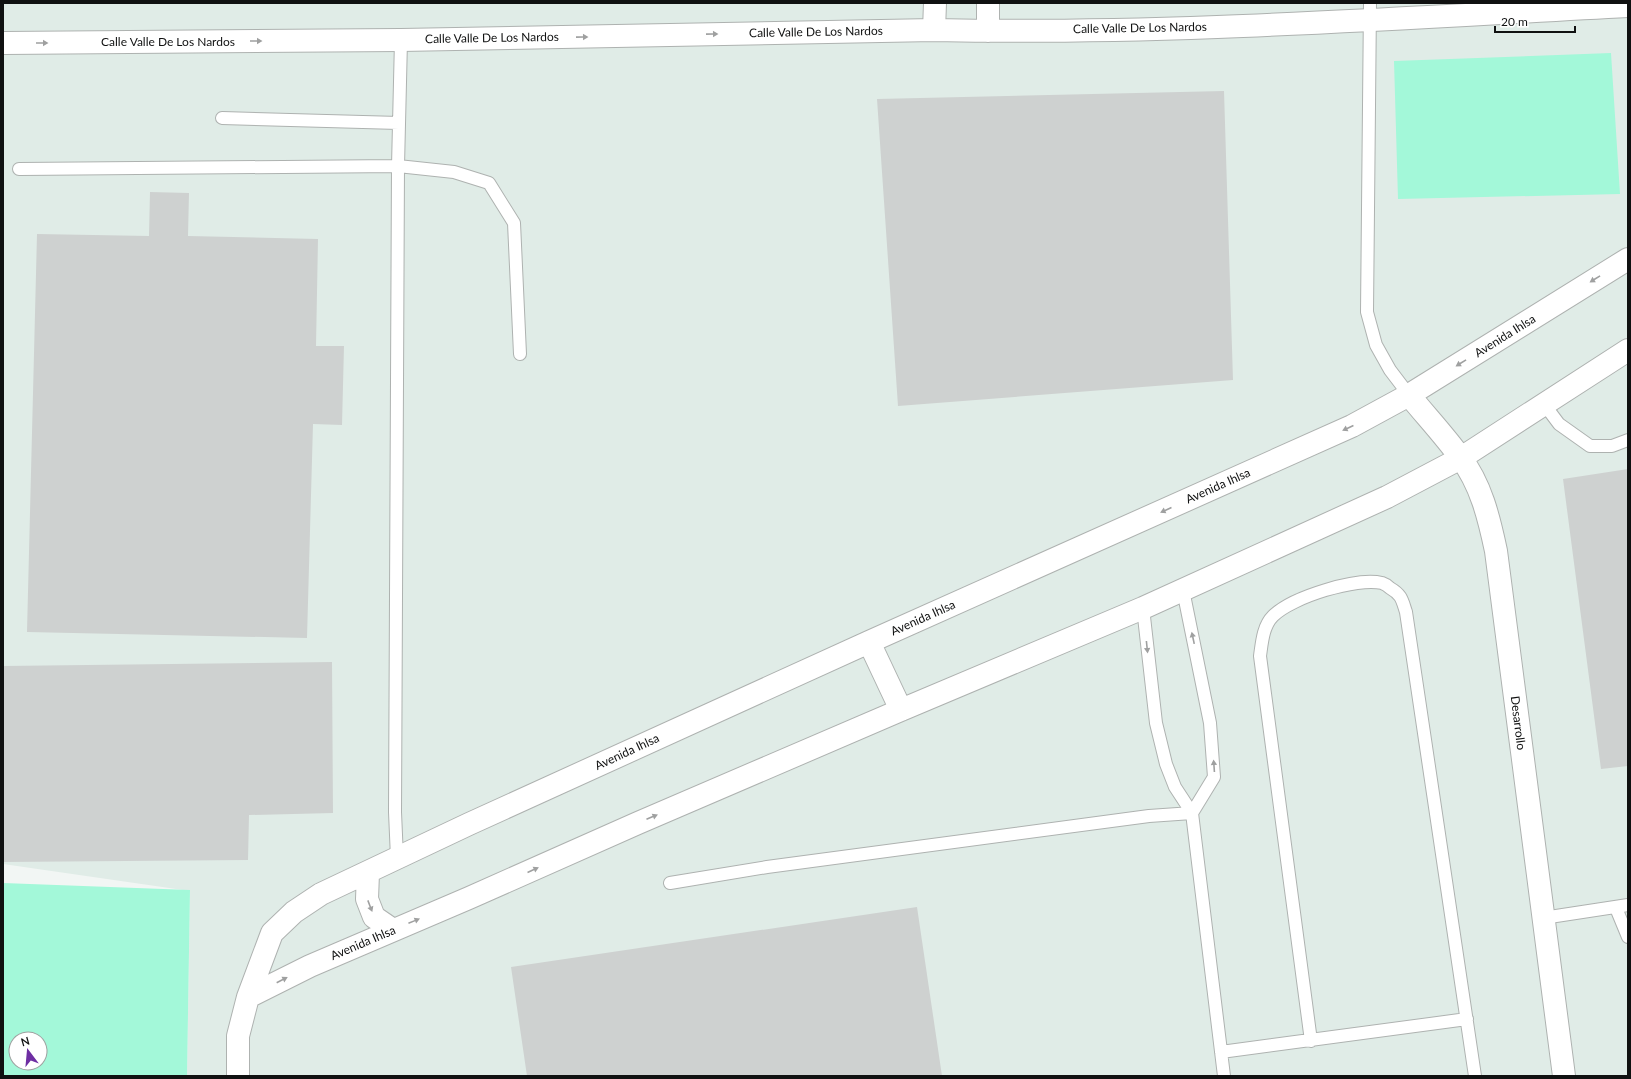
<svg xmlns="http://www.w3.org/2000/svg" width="1631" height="1079" font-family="Lato,sans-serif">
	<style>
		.built { fill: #e0ece7 }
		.green { fill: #a3f8d9; fill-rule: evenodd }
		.building { fill: #ced1d0 }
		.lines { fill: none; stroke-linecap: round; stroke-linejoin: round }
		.service-casing { stroke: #aeb2b0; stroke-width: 14 }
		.minor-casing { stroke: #aeb2b0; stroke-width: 24 }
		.tertiary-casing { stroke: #aeb2b0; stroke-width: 24 }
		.service { stroke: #fff; stroke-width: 12 }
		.minor { stroke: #fff; stroke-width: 22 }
		.tertiary { stroke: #fff; stroke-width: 22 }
		.oneway { fill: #9fa0a0 }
		.labels { text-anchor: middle; stroke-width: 3; stroke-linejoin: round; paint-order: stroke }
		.street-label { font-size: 12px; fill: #101111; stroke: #fff }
	</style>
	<rect width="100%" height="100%" fill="#f2f6f4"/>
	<path class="built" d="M3,3H1628V1076H187L190,891L3,864Z"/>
	<path class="green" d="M1611,53L1620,194L1398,199L1394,61Z
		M3,883L190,890L187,1076H3ZM16,1039H40V1063H16Z"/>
	<path class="building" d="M1224,91L1233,380L898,406L877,99Z
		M150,192L189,193L188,236L318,239L316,346H344L342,425L313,424L307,638L27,632L37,234L149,236Z
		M1628,469V766L1601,769L1563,479Z
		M332,662L333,813L249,815L248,860L3,862V666Z
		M917,907L942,1076H527L511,967Z"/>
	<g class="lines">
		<defs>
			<path id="service" d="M1370,3L1367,312L1376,345L1390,370L1409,395
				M222,118L399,123
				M19,169L398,166L454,172L489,183L514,223L520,354
				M1544,404L1559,424L1590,446H1612L1628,440
				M1183,590L1210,723L1214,777L1192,813
				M1143,608L1156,723L1166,764L1175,787L1192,813L1224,1076
				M397,858L395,812L398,166L401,40
				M670,883L767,867L1149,816L1192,813
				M1616,908L1628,937
				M1543,918L1628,905
				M1311,1041L1260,656C1262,642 1263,626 1273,616C1292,597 1357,577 1382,583C1385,584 1388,586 1390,588C1402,595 1402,600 1406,612L1475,1076
				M1221,1052L1467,1019"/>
			<path id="minor" d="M1409,395C1426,416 1444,435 1460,457C1481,484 1489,518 1496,551L1564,1076
				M869,642L901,710
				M368,873L367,899L374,917L393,930
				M248,997L310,966L469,898L638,823L901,710L1143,608L1387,497L1461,458L1628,350
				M238,1076V1036L248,997L272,933L294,912L321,894L469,824L869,642L1352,426L1409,395L1628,259"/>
			<path id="tertiary" d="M988,3V31
				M934,30L935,3
				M3,43L401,40L934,30C1165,35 1397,18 1628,6"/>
		</defs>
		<use href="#service" class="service-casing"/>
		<use href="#minor" class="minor-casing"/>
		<use href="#tertiary" class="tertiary-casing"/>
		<use href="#service" class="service"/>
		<use href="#minor" class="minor"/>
		<use href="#tertiary" class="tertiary"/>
	</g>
	<defs><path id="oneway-solid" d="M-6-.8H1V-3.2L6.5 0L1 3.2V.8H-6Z"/></defs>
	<g class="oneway">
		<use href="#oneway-solid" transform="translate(712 34) rotate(-1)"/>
		<use href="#oneway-solid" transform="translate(582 37) rotate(-1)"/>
		<use href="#oneway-solid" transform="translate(256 41)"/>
		<use href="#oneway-solid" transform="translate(42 43)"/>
		<use href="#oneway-solid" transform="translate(1595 279) rotate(148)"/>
		<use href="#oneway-solid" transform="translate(1461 363) rotate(148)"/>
		<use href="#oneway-solid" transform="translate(1348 428) rotate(155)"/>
		<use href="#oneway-solid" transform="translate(1166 510) rotate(156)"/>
		<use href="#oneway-solid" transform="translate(1193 638) rotate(-102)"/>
		<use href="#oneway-solid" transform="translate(1147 647) rotate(84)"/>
		<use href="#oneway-solid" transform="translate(1214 766) rotate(-94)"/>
		<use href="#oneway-solid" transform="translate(652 817) rotate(-23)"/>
		<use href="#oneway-solid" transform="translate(533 870) rotate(-24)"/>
		<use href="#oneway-solid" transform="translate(370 906) rotate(69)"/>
		<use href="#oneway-solid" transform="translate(414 921) rotate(-22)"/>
		<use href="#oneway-solid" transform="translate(282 980) rotate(-27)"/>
	</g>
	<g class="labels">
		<g class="street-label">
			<text transform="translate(1140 28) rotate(-1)" y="4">Calle Valle De Los Nardos</text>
			<text transform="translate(816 32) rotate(-1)" y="4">Calle Valle De Los Nardos</text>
			<text transform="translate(492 38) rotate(-1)" y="4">Calle Valle De Los Nardos</text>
			<text x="168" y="46">Calle Valle De Los Nardos</text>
			<text transform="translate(1505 336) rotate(-32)" y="4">Avenida Ihlsa</text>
			<text transform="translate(1218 486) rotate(-24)" y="4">Avenida Ihlsa</text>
			<text transform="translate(923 618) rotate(-24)" y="4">Avenida Ihlsa</text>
			<text transform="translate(1518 723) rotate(83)" y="4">Desarrollo</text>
			<text transform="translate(627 752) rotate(-25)" y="4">Avenida Ihlsa</text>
			<text transform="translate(363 943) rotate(-23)" y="4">Avenida Ihlsa</text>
		</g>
	</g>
	<rect width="1631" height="1079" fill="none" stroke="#101111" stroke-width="8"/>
	<g transform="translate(28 1051) rotate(344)"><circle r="19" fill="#ffffff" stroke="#9fa0a0"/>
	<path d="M0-3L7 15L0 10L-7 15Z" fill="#6e2ea3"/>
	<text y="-6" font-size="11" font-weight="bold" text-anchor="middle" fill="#101111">N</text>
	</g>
	<path d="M1495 26v6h80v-6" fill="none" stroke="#101111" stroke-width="2"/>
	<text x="1501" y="26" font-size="12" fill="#101111" stroke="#ffffff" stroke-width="3" paint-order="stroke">20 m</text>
</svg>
